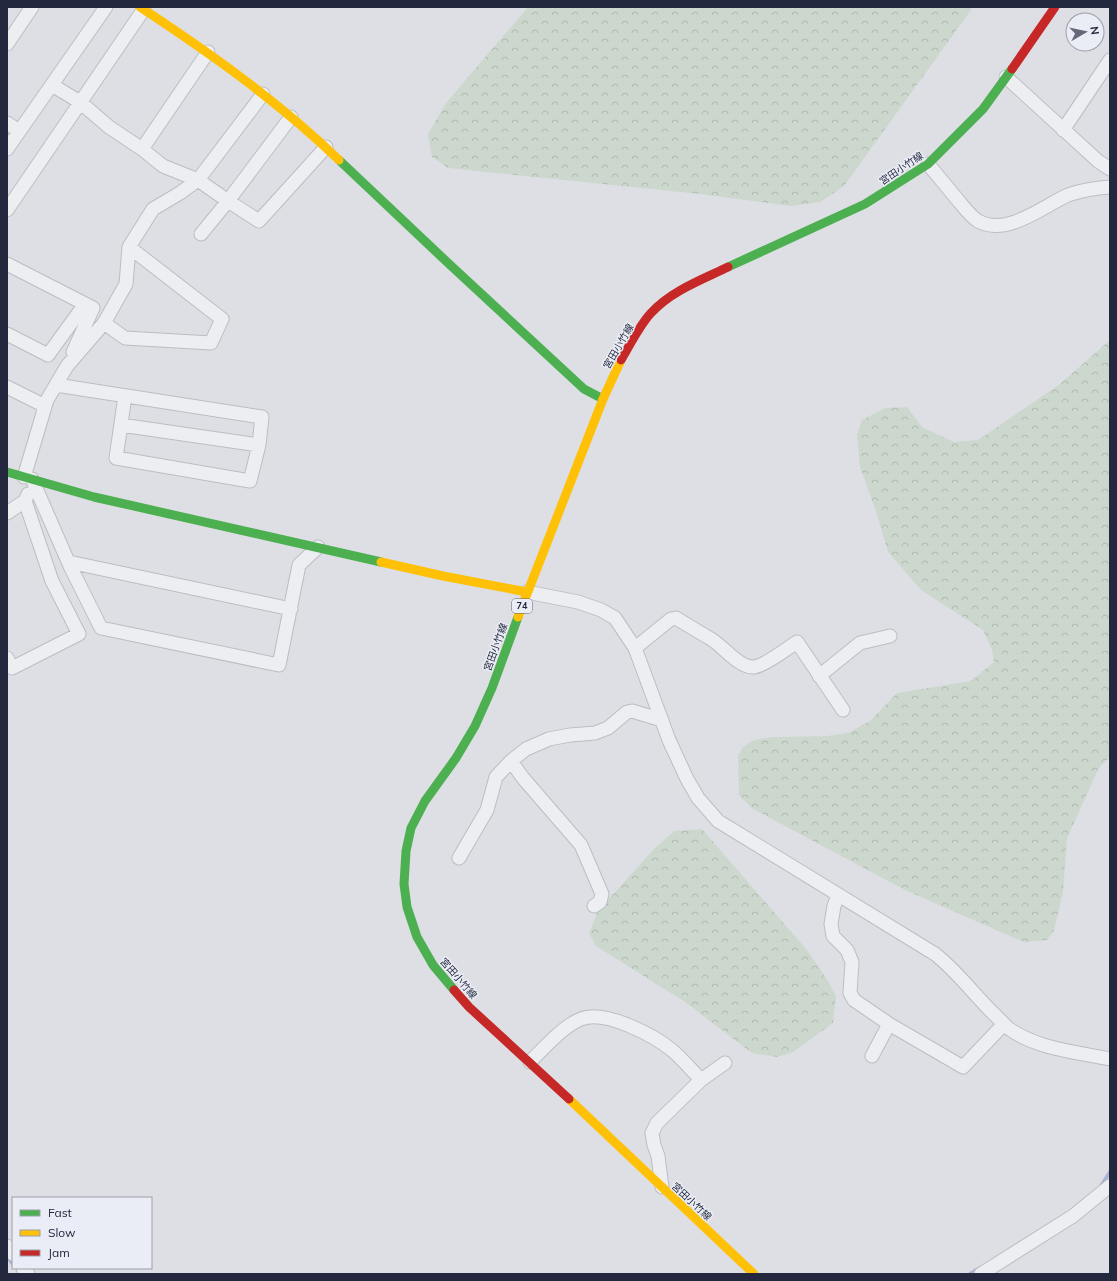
<svg xmlns="http://www.w3.org/2000/svg" width="1117" height="1281" font-family="Mulish,'Noto Sans JP',sans-serif">
	<style>
		.forest { fill: url(#forest-crowns) }
		.lines { fill: none; stroke-linecap: round; stroke-linejoin: round }
		.stream { stroke: #a9b5d2; stroke-width: 4 }
		.street-casing { stroke: #bcbdc2; stroke-width: 15 }
		.street { stroke: #edeef1; stroke-width: 13 }
		.fast { stroke: #4caf50; stroke-width: 9 }
		.slow { stroke: #ffc107; stroke-width: 9 }
		.jam { stroke: #c62828; stroke-width: 9 }
		.labels { text-anchor: middle; stroke-width: 3; stroke-linejoin: round; paint-order: stroke }
		.shield { fill: #eaedf5; stroke: #5f6375; stroke-width: 1 }
		.shield-label { font-size: 9px; font-weight: bold; fill: #24283e }
		.street-label { font-size: 10px; fill: #24283e; stroke: #eaedf5 }
	</style>
	<defs>
		<pattern id="forest-crowns" width="20" height="18" patternUnits="userSpaceOnUse"><rect width="20" height="18" fill="#ccd8cd"/><path d="M2 6a3 3 0 1 1 6 0M12 15a3 3 0 1 1 6 0" fill="none" stroke="#afb9b1"/></pattern>
	</defs>
	<rect width="100%" height="100%" fill="#dedfe4"/>
	<path class="forest" d="M528,7H971V10L844,186L820,202L791,206L700,194L448,168L432,157L428,134L446,103Z
		M1110,340V757L1099,768L1067,838L1063,892L1054,930L1047,940L1024,942L905,890L753,809L739,795L738,756L743,747L754,740L772,737L827,736L848,733L870,721L897,693L971,681L994,662L992,650L983,630L921,590L888,552L877,514L860,467L857,435L862,420L885,408L907,407L922,427L954,442L978,440L1060,384Z
		M702,829L807,950L828,981L836,996L833,1023L793,1052L777,1057L752,1053L685,1002L596,946L589,933L598,911L654,849L674,831Z"/>
	<g class="lines">
		<path class="stream" d="M1101,1186L1110,1172
			M7,1256L13,1264
			M970,1274L980,1268"/>
		<defs>
			<path id="street" d="M7,44L32,7
				M1006,77L1098,161L1110,169
				M52,85L80,102L109,127L142,149L163,166L198,180L228,201L259,221L326,147
				M7,123L19,131
				M1063,130L1110,60
				M7,149L106,7
				M142,149L208,52
				M928,164C938,176 947,187 957,199C963,206 970,216 978,221C1007,237 1043,206 1068,195C1082,190 1096,188 1110,187
				M7,210L144,9
				M201,234L228,201L291,117
				M7,264L93,308L73,352
				M104,323L125,338L211,343L222,319L129,247
				M7,334L48,355L85,304
				M56,385L262,417L259,445L250,481L116,458L125,396
				M7,387L45,406
				M121,425L259,445
				M24,477L47,400L67,366L104,323L126,284L129,247L153,209L180,193L198,180L263,94
				M32,479L70,566L101,628L279,665L299,565L318,547
				M7,513L25,501L28,494
				M69,562L291,609
				M527,592L578,602L601,610L615,618L635,648L669,740L687,779L698,798L718,821L935,954C958,972 975,996 995,1015C999,1019 1004,1024 1008,1028C1037,1049 1076,1052 1110,1059
				M635,648L671,619L676,618C687,625 699,632 711,639C723,646 739,668 754,667C764,666 788,648 797,642L843,710
				M7,658L12,668L79,634L52,581L25,501
				M819,676L860,643L890,636
				M511,761L523,778L581,845L602,894L600,902L594,906
				M459,858L487,810L496,777L511,761L526,749L549,739L570,735L595,733L608,728L627,712L632,711L662,720
				M838,895L834,906L831,924L833,936L847,950L852,962L850,993L854,1000L889,1024L963,1067L1004,1024
				M872,1056L889,1024
				M530,1062C544,1048 563,1026 581,1019C605,1009 655,1036 673,1051C683,1060 692,1070 701,1080L725,1063
				M662,1187L658,1156L654,1145L652,1133L657,1123L701,1080
				M7,1246L13,1254
				M23,1268L28,1274
				M981,1274L1073,1216L1110,1186"/>
		</defs>
		<use href="#street" class="street-casing"/>
		<use href="#street" class="street"/>
		<path class="fast" d="M339,160L447,262L584,389L603,399
			M728,267L865,204L928,164L983,109L1012,69
			M7,472L94,497L381,562
			M454,990L433,965L417,937L407,907L404,884L406,851L411,828L425,801L456,758L475,726L492,688L518,617"/>
		<path class="slow" d="M140,7C210,53 279,102 339,160
			M381,562L443,576L527,592
			M518,617L603,399L621,360
			M569,1099L754,1274"/>
		<path class="jam" d="M1012,69L1055,7
			M621,360C630,345 639,326 651,313C671,291 701,280 728,267
			M454,990L469,1007L569,1099"/>
	</g>
	<g class="labels">
		<rect class="shield" x="512" y="599" width="20" height="14" rx="3"/>
		<g class="shield-label">
			<text x="522" y="609">74</text>
		</g>
		<g class="street-label">
			<text transform="translate(901 168) rotate(-34)" y="4">宮田小竹線</text>
			<text transform="translate(618 346) rotate(-60)" y="4">宮田小竹線</text>
			<text transform="translate(495 647) rotate(-70)" y="4">宮田小竹線</text>
			<text transform="translate(459 978) rotate(49)" y="4">宮田小竹線</text>
			<text transform="translate(692 1201) rotate(43)" y="4">宮田小竹線</text>
		</g>
	</g>
	<rect width="1117" height="1281" fill="none" stroke="#24283e" stroke-width="16"/>
	<rect x="12" y="1197" width="140" height="72" fill="#eaedf5" stroke="#9b9eac"/>
	<rect x="20" y="1210" width="20" height="6" fill="#4caf50" stroke="#9b9eac"/>
	<text x="48" y="1217" font-size="12" fill="#24283e">Fast</text>
	<rect x="20" y="1230" width="20" height="6" fill="#ffc107" stroke="#9b9eac"/>
	<text x="48" y="1237" font-size="12" fill="#24283e">Slow</text>
	<rect x="20" y="1250" width="20" height="6" fill="#c62828" stroke="#9b9eac"/>
	<text x="48" y="1257" font-size="12" fill="#24283e">Jam</text>
	<g transform="translate(1085 32) rotate(81)"><circle r="19" fill="#eaedf5" stroke="#9b9eac"/>
	<path d="M0-3L7 15L0 10L-7 15Z" fill="#656878"/>
	<text y="-6" font-size="11" font-weight="bold" text-anchor="middle" fill="#24283e">N</text>
	</g>
</svg>
